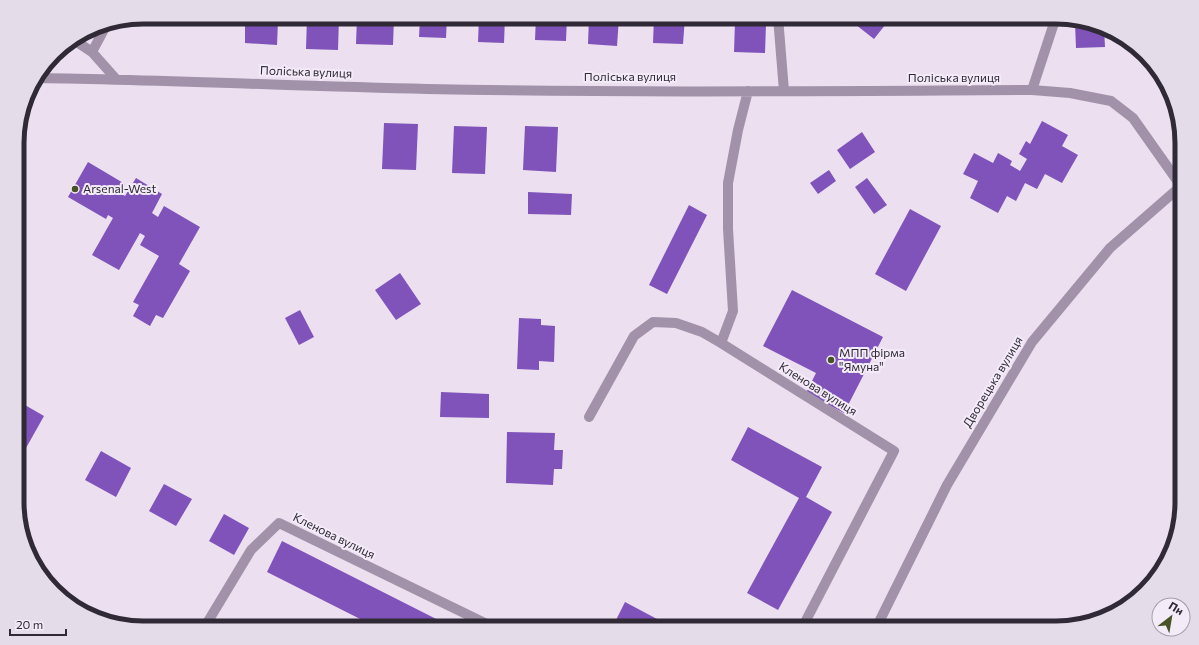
<svg xmlns="http://www.w3.org/2000/svg" width="1199" height="645" font-family="Commissioner,sans-serif">
	<style>
		.building { fill: #7f53b9 }
		.lines { fill: none; stroke-linecap: round; stroke-linejoin: round }
		.minor { stroke: #a192aa; stroke-width: 10 }
		.poi-dot { fill: #475324; stroke: #f4ebf8; stroke-width: 1.5 }
		.labels { text-anchor: middle; stroke-width: 4; stroke-linejoin: round; paint-order: stroke }
		.street-label { font-size: 12px; fill: #302a36; stroke: #f4ebf8 }
		.poi-label { font-size: 12px; fill: #302a36; stroke: #f4ebf8; text-anchor: start }
		.rim { fill: none; stroke: #302a36; stroke-width: 5 }
	</style>
	<rect width="100%" height="100%" fill="#ebdff0"/>
	<path class="building" d="M307,17H339L338,50L306,49Z
		M357,17L394,18L393,45L356,44Z
		M420,17H447L446,38L419,37Z
		M479,17H505L504,43L478,42Z
		M536,17H567L566,41L535,40Z
		M589,17H619L617,46L588,44Z
		M654,17H685L683,44L653,43Z
		M846,17H886L889,20L874,39Z
		M966,17H987L982,26Z
		M245,20L278,21L277,45L245,43Z
		M735,22L766,24L765,53L734,52Z
		M1075,23H1081L1104,28L1105,47L1076,48Z
		M1042,121L1068,135L1062,146L1078,155L1062,183L1045,174L1037,189L1025,183L1016,201L1007,196L998,213L970,198L978,181L963,174L974,153L993,163L998,153L1012,161L1010,165L1020,171L1027,159L1019,154L1026,141L1030,144Z
		M384,123L418,124L416,170L382,169Z
		M454,126L487,127L485,174L452,173Z
		M525,126L558,127L556,172L523,170Z
		M862,132L875,152L850,169L837,150Z
		M88,162L125,184L120,193L125,196L136,178L162,194L152,213L158,217L164,206L200,227L179,264L190,271L163,318L156,315L150,326L133,316L139,305L133,302L159,256L140,245L145,236L140,233L119,270L92,255L113,218L108,215L106,219L68,197Z
		M829,170L836,181L818,194L810,183Z
		M867,178L887,205L874,214L855,187Z
		M528,192L572,194L571,215L528,214Z
		M689,205L707,215L667,294L649,285Z
		M910,209L941,226L906,291L875,274Z
		M400,273L421,304L396,320L375,290Z
		M792,290L883,337L844,413L806,393L816,373L763,346Z
		M300,310L314,337L299,345L285,318Z
		M519,318L541,319V325L555,326L554,362L539,361V370L517,369Z
		M441,392L489,394V418L440,417Z
		M18,401L44,416L26,448L18,443Z
		M748,427L822,467L806,497L832,512L778,610L747,593L799,498L731,460Z
		M507,432L555,433L554,450H563L562,469H554L553,485L506,483Z
		M101,451L131,468L116,497L85,480Z
		M164,484L192,499L176,526L149,511Z
		M224,514L249,528L234,555L209,541Z
		M282,541L454,628H378L267,572Z
		M625,602L674,628H612Z"/>
	<g class="lines">
		<path class="minor" d="M778,17L784,91
			M74,40L92,52L116,79
			M92,52L107,24
			M37,78C167,80 297,86 427,89C629,93 831,91 1032,90L1070,93L1111,101L1133,118L1181,186
			M1032,90L1056,17
			M721,343L733,311L728,229V183L738,130L748,91
			M589,417L634,336L653,322L676,323L702,332L721,343L894,451L802,628
			M204,628L251,550L279,523L495,628
			M876,628L947,485L1032,342L1110,248L1181,186"/>
	</g>
	<g class="poi-dot">
		<circle cx="75" cy="189" r="4"/>
		<circle cx="831" cy="360" r="4"/>
	</g>
	<g class="labels">
		<g class="street-label">
			<text transform="translate(306 72) rotate(2)" y="4">Поліська вулиця</text>
			<text x="630" y="81">Поліська вулиця</text>
			<text x="954" y="82">Поліська вулиця</text>
			<text transform="translate(993 382) rotate(-59)" y="4">Дворецька вулиця</text>
			<text transform="translate(818 389) rotate(32)" y="4">Кленова вулиця</text>
			<text transform="translate(334 536) rotate(26)" y="4">Кленова вулиця</text>
		</g>
		<g class="poi-label">
			<text x="83" y="193">Arsenal-West</text>
			<text x="839" y="357">МПП фірма<tspan x="839" dy="14">"Ямуна"</tspan></text>
		</g>
	</g>
	<path d="M0 0H1199V645H0ZM143 24H1056A119 119 0 0 1 1175 143V502A119 119 0 0 1 1056 621H143A119 119 0 0 1 24 502V143A119 119 0 0 1 143 24Z" fill="#e4dce8" fill-rule="evenodd"/>
	<path class="rim" d="M143 24H1056A119 119 0 0 1 1175 143V502A119 119 0 0 1 1056 621H143A119 119 0 0 1 24 502V143A119 119 0 0 1 143 24Z"/>
	<g transform="translate(1171 617) rotate(31)"><circle r="19" fill="#f4ebf8" stroke="#a69eaa"/>
	<path d="M0-3L7 15L0 10L-7 15Z" fill="#475324"/>
	<text y="-6" font-size="11" font-weight="bold" text-anchor="middle" fill="#302a36">Пн</text>
	</g>
	<path d="M10 629v6h56v-6" fill="none" stroke="#302a36" stroke-width="2"/>
	<text x="16" y="629" font-size="12" fill="#302a36" stroke="#f4ebf8" stroke-width="3" paint-order="stroke">20 m</text>
</svg>
